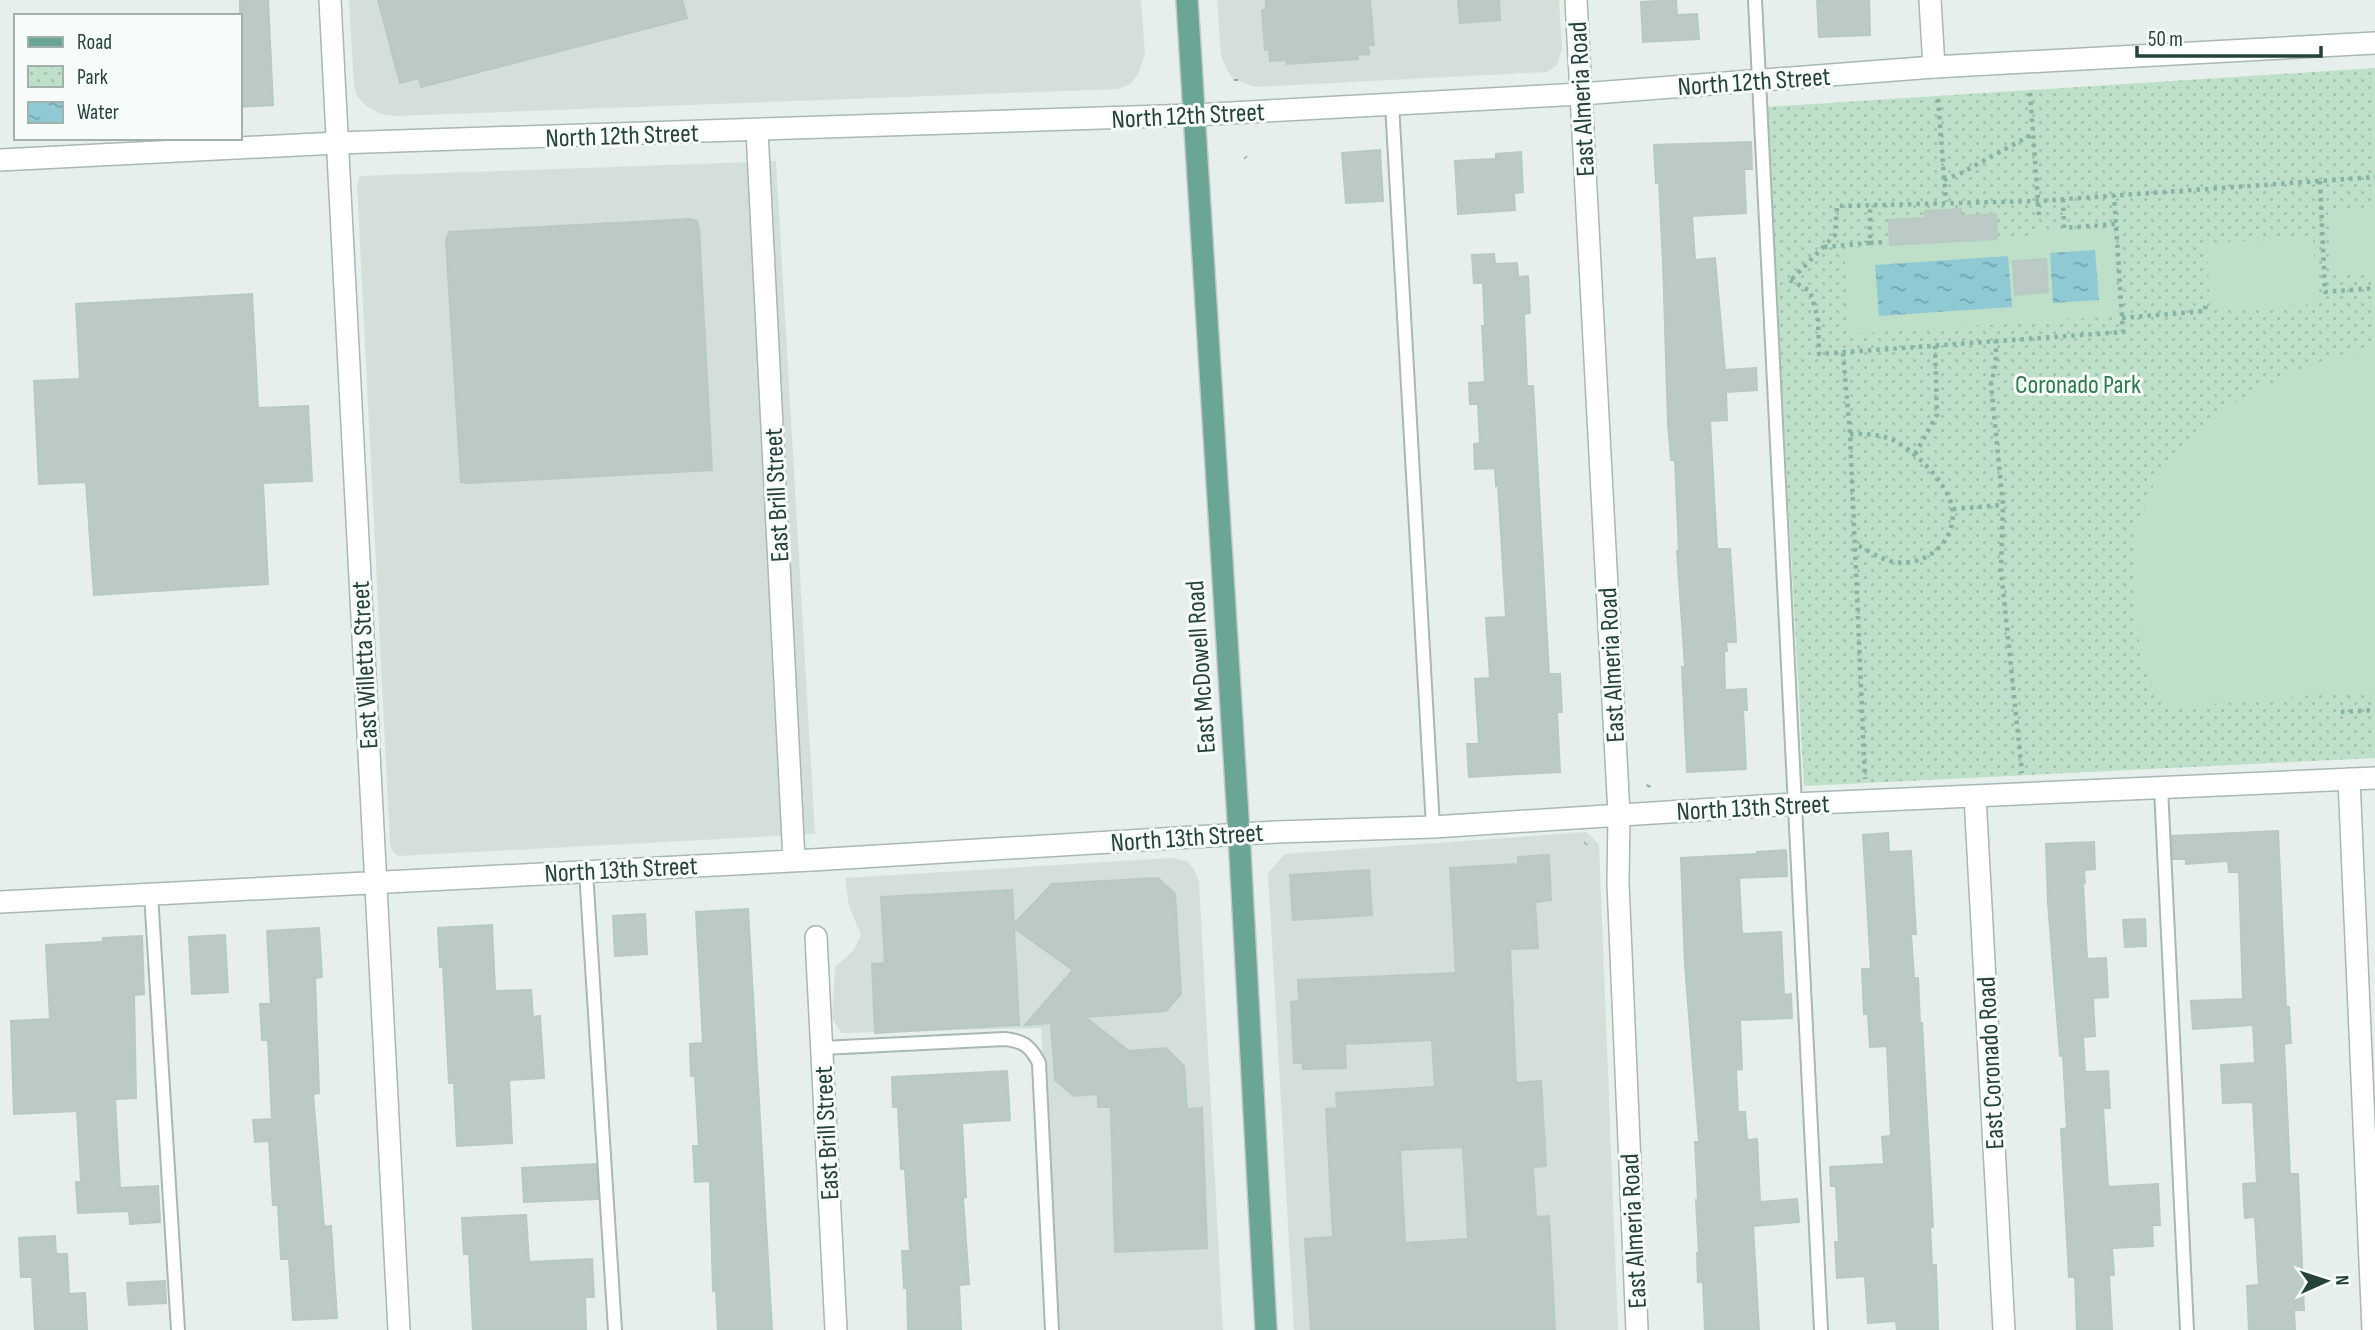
<svg xmlns="http://www.w3.org/2000/svg" width="2375" height="1330" font-family="'Sofia Sans Condensed',sans-serif">
	<style>
		.built { fill: #d4dfda }
		.park { fill: url(#park-dots) }
		.pitch { fill: #bfe0c8 }
		.water { fill: url(#water-ripples) }
		.building { fill: #bbcac4; stroke: #b8c9c2; stroke-width: 2; fill-rule: evenodd }
		.lines { fill: none; stroke-linecap: round; stroke-linejoin: round }
		.service-casing { stroke: #a8b8b2; stroke-width: 16 }
		.minor-casing { stroke: #a8b8b2; stroke-width: 24 }
		.tertiary-casing { stroke: #a8b8b2; stroke-width: 24 }
		.primary-casing { stroke: #c2cac8; stroke-width: 24 }
		.path { stroke: #86b3a5; stroke-width: 4.5; stroke-dasharray: 3.5 5; stroke-linecap: butt }
		.service { stroke: #fff; stroke-width: 12 }
		.minor { stroke: #fff; stroke-width: 21 }
		.tertiary { stroke: #fff; stroke-width: 21 }
		.primary { stroke: #6aa596; stroke-width: 21 }
		.labels { text-anchor: middle; stroke-width: 6; stroke-linejoin: round; paint-order: stroke }
		.street-label { font-size: 26px; fill: #24423a; stroke: #f7fbf9 }
		.park-label { font-size: 26px; fill: #2d7a4b; stroke: #f7fbf9 }
	</style>
	<defs>
		<pattern id="park-dots" width="8" height="8" patternUnits="userSpaceOnUse" patternTransform="scale(1.75)"><rect width="8" height="8" fill="#bfe0c8"/><path d="M2 2h.1M6 6h.1" fill="none" stroke="#a4c1ad" stroke-width="1.8" stroke-linecap="round"/></pattern>
		<pattern id="water-ripples" width="26" height="14" patternUnits="userSpaceOnUse" patternTransform="scale(1.75)"><rect width="26" height="14" fill="#8ec9d4"/><path d="M2 4q2-2 4 0t4 0M15 11q2-2 4 0t4 0" fill="none" stroke="#74a5ad"/></pattern>
	</defs>
	<rect width="100%" height="100%" fill="#e6efeb"/>
	<path class="built" d="M349,0H1141L1145,54L1138,74L1130,84L1118,89L395,116L381,114L366,106L357,96L354,86Z
		M1217,0H1559L1562,49L1557,65L1547,72L1255,87L1233,79L1227,70L1221,56Z
		M776,161L815,834L398,856L393,852L390,844L357,184L360,176Z
		M1586,832L1599,844L1618,1330H1294L1268,873L1285,854Z
		M1171,858L1187,861L1194,869L1199,882L1223,1330H1058L1041,1028L841,1033L832,1017L835,967L853,951L861,935L849,906L845,878Z"/>
	<path class="park" d="M2375,68V758L1804,786L1766,107Z"/>
	<path class="pitch" d="M2375,209V271L2332,273L2328,212Z
		M2112,228L2119,316L1849,334L1844,249L2025,237L2035,233Z
		M2313,237L2317,304L2210,310L2207,243Z
		M2375,351V690L2163,708L2142,660L2133,594L2135,532L2154,484L2184,444L2239,400L2297,370L2347,353Z"/>
	<path class="water" d="M2095,250L2099,300L2053,303L2050,253Z
		M2008,256L2012,307L1879,316L1875,265Z"/>
	<path class="building" d="M240,0H268L273,105L240,107Z
		M378,0H682L687,18L421,87L419,78L400,83Z
		M1266,0H1370L1374,45H1368L1369,54L1357,55L1358,59L1287,64V60L1270,61L1269,49L1265,50L1262,10H1266Z
		M1458,0H1499L1500,20L1460,23Z
		M1676,0L1677,15L1697,14L1699,39L1643,42L1641,2Z
		M1817,0H1869L1870,35L1819,37Z
		M1751,142L1752,169H1744L1746,213L1692,216L1695,260L1715,258L1725,370L1756,368L1757,390L1726,392L1727,420L1710,421L1717,549H1730L1735,623L1736,642H1726L1727,651H1724L1725,690L1746,689L1747,710H1743L1746,769L1687,772L1682,667H1685L1677,551H1679L1675,460H1671L1668,423L1663,262L1659,183H1656L1654,145Z
		M1380,150L1383,201L1346,203L1342,153Z
		M1521,152L1523,192L1514,193L1515,210L1458,214L1455,161L1496,159V154Z
		M1961,209V216L1996,214L1997,239L1890,245L1889,220L1925,218V211Z
		M690,219L697,221L699,229L712,470L469,483L461,482L446,241L449,232Z
		M1494,254L1495,264L1517,263L1518,277L1528,276L1530,313L1524,314L1527,386H1533L1549,674H1560L1562,712H1557L1560,772L1469,777L1467,744H1479L1475,679L1490,678L1486,618L1506,617L1498,485L1496,486L1495,468L1475,469L1474,444L1480,443L1478,404H1470L1469,383L1485,382L1482,326H1485L1483,283H1474L1472,255Z
		M2046,259L2048,292L2015,295L2013,261Z
		M252,294L258,408L308,406L312,481L263,483L268,584L94,595L86,482L39,484L34,381L80,379L76,304Z
		M2278,831L2286,1007H2289L2291,1043L2284,1044L2290,1174H2298L2304,1310H2294L2295,1330H2249L2247,1286L2259,1285L2255,1217L2245,1218L2243,1184L2257,1183L2253,1102L2223,1103L2221,1065L2255,1063L2253,1025L2193,1029L2191,1001L2243,999L2239,872H2229L2228,861L2186,864V859H2173L2172,836Z
		M1888,833L1889,852L1911,851L1916,934H1911L1914,978H1918L1920,1023H1922L1933,1227H1930L1932,1265H1936L1938,1330H1897L1896,1321L1868,1323L1865,1276L1837,1278L1835,1242H1839L1836,1186H1831L1830,1167L1884,1164L1882,1137L1891,1136L1887,1046L1870,1047L1868,1014H1864L1862,969H1871L1863,835Z
		M2094,842L2095,869L2084,870L2085,883L2083,884L2087,959L2106,958L2108,997L2093,998L2095,1036L2083,1037L2085,1072L2108,1071L2110,1108H2103L2108,1187L2158,1184L2160,1225H2152L2153,1246L2112,1248L2114,1275H2109L2112,1330H2077L2075,1277H2069L2061,1129L2067,1128L2063,1056H2060L2048,903L2046,844Z
		M1786,850L1787,876L1739,878L1742,934L1781,932L1784,995L1791,994L1792,1018L1740,1020L1742,1069L1736,1070L1738,1112H1745L1747,1140L1757,1139L1760,1202L1797,1199L1799,1222L1753,1226L1759,1330H1705L1703,1282H1698L1697,1253H1699L1696,1200H1698L1695,1142H1699L1685,965L1681,858L1757,854V852Z
		M1549,855L1551,900L1535,902L1538,948L1510,949L1516,1083L1541,1081L1546,1166L1533,1167L1536,1217L1549,1216L1555,1330H1311L1305,1239L1333,1237L1326,1109L1337,1108L1336,1093L1435,1087L1432,1040L1345,1044L1346,1068L1303,1069V1063H1294L1291,1002L1299,1001L1298,980L1456,973L1450,868L1518,864V857ZM1463,1147L1468,1239L1405,1243L1400,1150Z
		M1369,870L1372,915L1293,920L1290,875Z
		M1158,878L1175,894L1181,994L1166,1011L1085,1017L1129,1051L1166,1048L1184,1066L1187,1109L1202,1108L1207,1248L1115,1252L1111,1107H1098V1094L1074,1096L1055,1080L1051,1023L1025,1025L1073,970L1014,928L1019,1025L875,1033L872,964L885,963L881,897L1012,890L1014,924L1052,884Z
		M748,909L772,1330H718L716,1290L713,1291L710,1181L695,1182L693,1146H699L695,1076H691L690,1044L703,1043L696,912Z
		M645,914L647,954L615,956L613,916Z
		M2145,919L2146,946L2125,947L2123,920Z
		M492,925L495,991L531,990L533,1017L540,1016L544,1078L509,1080L512,1143L457,1146L454,1083H449L443,967H440L438,928Z
		M319,928L322,977L315,978L319,1093L313,1094L324,1227L331,1226L337,1318L293,1320L289,1259H281L278,1205H273L269,1141L255,1142L253,1120L272,1119L268,1040H262L260,1004H271L267,931Z
		M225,935L228,992L192,994L189,937Z
		M142,936L144,994L134,995L136,1098L115,1099L120,1188L158,1186L160,1222L130,1224L129,1211L78,1213L76,1182H81L77,1111L14,1114L11,1021L50,1019L46,945L103,942V938Z
		M1007,1071L1010,1120L962,1123L966,1197L963,1198L969,1284L959,1285L961,1330H908L907,1288H904L902,1251H910L905,1169H901L898,1107H893L892,1077Z
		M596,1164L598,1199L524,1202L522,1168Z
		M526,1215L529,1262L592,1259L594,1297H585L586,1330H473L469,1254H464L462,1218Z
		M55,1236L56,1254H67L69,1294L85,1293L87,1329L35,1330L32,1277H21L19,1238Z
		M165,1281L166,1303L129,1305L127,1283Z"/>
	<g class="lines">
		<defs>
			<path id="service" d="M1755,0L1821,1330
				M1392,104L1433,827
				M2161,788L2187,1330
				M586,871L615,1330
				M151,894L178,1330
				M822,1048L1005,1039C1024,1041 1031,1047 1039,1063L1052,1330"/>
			<path id="minor" d="M330,0L399,1330
				M1576,0L1619,814L1618,883L1637,1330
				M1930,0L1934,67
				M757,131L794,860
				M2349,779L2373,1330
				M1975,796L2004,1330
				M0,902L812,860L1276,832L1433,827L1794,804L2375,778
				M816,937L836,1330"/>
			<path id="tertiary" d="M0,160L337,143L1193,115L1581,94L1934,67L2375,43"/>
			<path id="primary" d="M1187,0L1239,834L1266,1330"/>
		</defs>
		<use href="#service" class="service-casing"/>
		<use href="#minor" class="minor-casing"/>
		<use href="#tertiary" class="tertiary-casing"/>
		<use href="#primary" class="primary-casing"/>
		<path class="path" d="M1236,81V79
			M2030,93L2039,215
			M1938,99L1946,202
			M1245,157L1246,158
			M1944,180L1961,173L2033,134
			M2320,181L2325,292L2375,288
			M2063,199L2064,228L2116,224
			M1870,243L1887,242
			M1824,247L1870,243V204
			M1792,279L1835,235L1837,206L2039,201L2375,177
			M1790,280L1810,291L1818,318L1819,354L2123,332L2114,195
			M2122,318L2205,311L2206,303
			M1996,340V363L1991,384L2003,505L2001,570L2022,773
			M1843,353L1850,434L1865,779
			M1850,434C1865,434 1880,434 1893,440C1915,451 1948,483 1952,508C1958,542 1925,567 1894,562C1880,559 1867,550 1855,544
			M1915,454L1937,415L1935,345
			M1953,509L2003,505
			M2341,712L2375,710
			M1648,787L1649,785
			M1585,844L1586,843"/>
		<use href="#service" class="service"/>
		<use href="#minor" class="minor"/>
		<use href="#tertiary" class="tertiary"/>
		<use href="#primary" class="primary"/>
	</g>
	<g class="labels">
		<g class="street-label">
			<text transform="translate(1754 81) rotate(-4)" y="9">North 12th Street</text>
			<text transform="translate(1581 99) rotate(-93)" y="9">East Almeria Road</text>
			<text transform="translate(1188 115) rotate(-3)" y="9">North 12th Street</text>
			<text transform="translate(622 135) rotate(-2)" y="9">North 12th Street</text>
			<text transform="translate(776 495) rotate(-93)" y="9">East Brill Street</text>
			<text transform="translate(364 665) rotate(-93)" y="9">East Willetta Street</text>
			<text transform="translate(1611 665) rotate(-93)" y="9">East Almeria Road</text>
			<text transform="translate(1200 667) rotate(-94)" y="9">East McDowell Road</text>
			<text transform="translate(1753 807) rotate(-3)" y="9">North 13th Street</text>
			<text transform="translate(1187 837) rotate(-4)" y="9">North 13th Street</text>
			<text transform="translate(621 869) rotate(-3)" y="9">North 13th Street</text>
			<text transform="translate(1990 1063) rotate(-93)" y="9">East Coronado Road</text>
			<text transform="translate(826 1133) rotate(-93)" y="9">East Brill Street</text>
			<text transform="translate(1633 1231) rotate(-93)" y="9">East Almeria Road</text>
		</g>
		<g class="park-label">
			<text x="2078" y="393">Coronado Park</text>
		</g>
	</g>
	<rect x="14" y="14" width="228" height="126" fill="#f7fbf9" stroke="#a3b1ad" stroke-width="2"/>
	<rect x="28" y="37" width="35" height="10" fill="#6aa596" stroke="#a3b1ad" stroke-width="2"/>
	<text x="77" y="49" font-size="21" fill="#24423a">Road</text>
	<rect x="28" y="66" width="35" height="21" fill="url(#park-dots)" stroke="#a3b1ad" stroke-width="2"/>
	<text x="77" y="84" font-size="21" fill="#24423a">Park</text>
	<rect x="28" y="102" width="35" height="21" fill="url(#water-ripples)" stroke="#a3b1ad" stroke-width="2"/>
	<text x="77" y="119" font-size="21" fill="#24423a">Water</text>
	<g transform="translate(2326 1281) rotate(87)" stroke="#f7fbf9" stroke-width="5" paint-order="stroke">
	<path d="M0-5L12 26L0 18L-12 26Z" fill="#24423a"/>
	<text y="-10" font-size="19" font-weight="bold" text-anchor="middle" fill="#24423a">N</text>
	</g>
	<path d="M2137 46v10h184v-10" fill="none" stroke="#24423a" stroke-width="3.5"/>
	<text x="2148" y="46" font-size="21" fill="#24423a" stroke="#f7fbf9" stroke-width="5" paint-order="stroke">50 m</text>
</svg>
